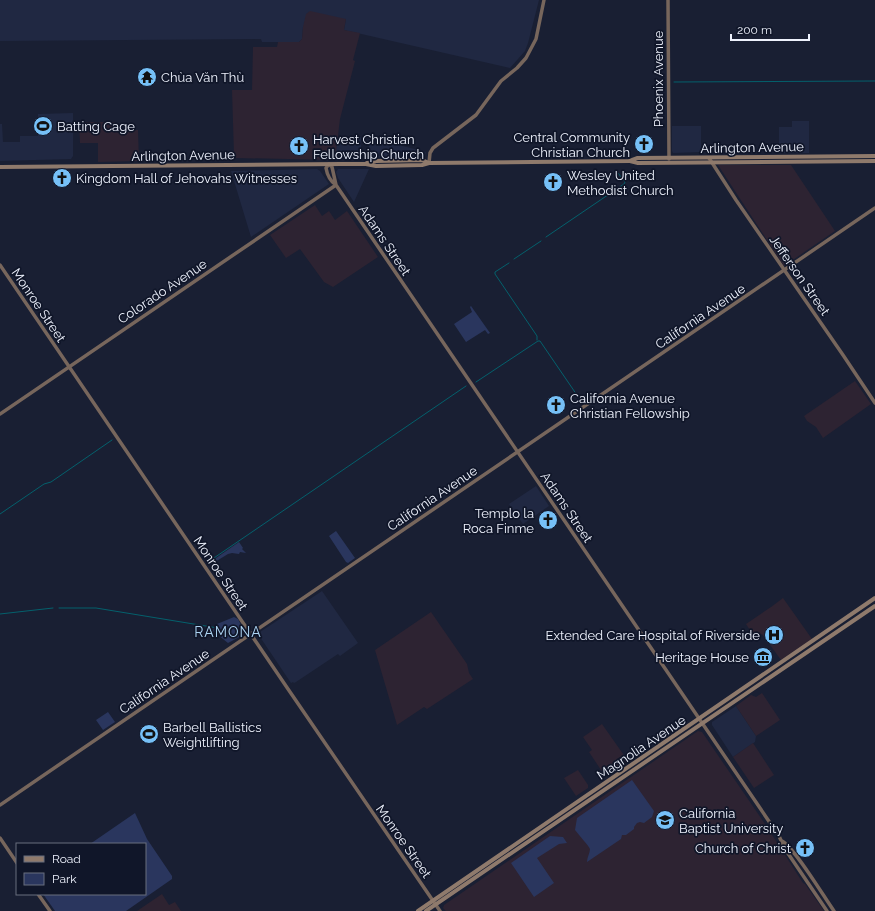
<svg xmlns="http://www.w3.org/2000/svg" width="875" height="911" font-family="Raleway,sans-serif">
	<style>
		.built { fill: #202842 }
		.education { fill: #2d2332 }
		.medical { fill: #2e2331 }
		.green { fill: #2a365e }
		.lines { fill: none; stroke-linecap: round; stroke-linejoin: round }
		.stream { stroke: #04606c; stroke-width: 1 }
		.secondary { stroke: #77665c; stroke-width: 3.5 }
		.primary { stroke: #8f7a6c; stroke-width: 4 }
		.labels { text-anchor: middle; stroke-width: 3.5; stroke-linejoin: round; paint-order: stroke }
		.poi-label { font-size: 13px; fill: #eef2fd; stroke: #101629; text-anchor: start }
		.street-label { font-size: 13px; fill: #eef2fd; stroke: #101629 }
		.neighbourhood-label { font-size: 14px; letter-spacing: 1px; fill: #add4f3; stroke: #101629 }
	</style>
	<rect width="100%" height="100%" fill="#191f33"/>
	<path class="built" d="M0,0H539L528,43L525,51L510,68L344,30L346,19L303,27L302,39L299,42H262L261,39L0,41Z
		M73,113V156L71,159L0,161V124H2L3,142H20V136H38V114Z
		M792,121H809V153H779V127H792Z
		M672,126H701V152L673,153L672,151Z
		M361,137V157L342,158L336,151L337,138Z
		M369,137L426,152L425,155L422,157H372L369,155Z
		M317,169L320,171L329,184L251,237L231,171Z
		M338,169H369L354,202L338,178L336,172Z
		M536,486L549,506L523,524L509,504Z
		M322,591L358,643L340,656L338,654L296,682L294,683L293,682L291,683L260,637V632Z
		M736,706L756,736L755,742L733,757L712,725V722Z"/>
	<path class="education" d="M310,11L346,19L344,30L360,33L353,60L355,61L340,119L335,160L236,158L234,155L232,90H252L253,47H277L278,42H299L302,39L303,27L306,14Z
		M79,122H115L116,130H138L139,161L98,162V143H80Z
		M718,165H791L835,231L784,266Z
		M315,205L322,216L329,211L335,220L347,211L378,257L333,287L324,282L300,249L286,258L270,235Z
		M855,381L871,404L823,438L816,427L807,421L804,416Z
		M431,612L467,664L469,673L473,679L427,709L424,707L397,725L375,650Z
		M762,693L780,720L756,736L736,706L751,695L756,697Z
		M602,724L628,761L605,776L589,752L592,750L583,737Z
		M698,731L702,732L767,827L803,883L805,884L824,911H446L443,908L444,905Z
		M753,743L774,775L754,788L733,757Z
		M578,770L588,785V788L576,796L564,778Z"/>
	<path class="medical" d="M783,598L812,639L781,660L762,634L755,638L746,624L771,607Z
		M162,894L169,905L175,902L181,911H137Z"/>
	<path class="green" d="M471,306L490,333L488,334L485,330L466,342L454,324L472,312L470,307Z
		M336,531L355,558L348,563L346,562L329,536Z
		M239,542L243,548L242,549L246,553L240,552L239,554L232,553L228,554L210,565L209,563Z
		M234,617L238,619L243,629V635L228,643L213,631L214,628L218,629L217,624Z
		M108,712L115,722L103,730L96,720Z
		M632,780L654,811L652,817L644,823L640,822L637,823L634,827V829L626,835H622L621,839L587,862C587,857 590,853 590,849C589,846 578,834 575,830L577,818Z
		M135,813L147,839L172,876V879L126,911H55L43,894H145V844H90Z
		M550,836L563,837L567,843L559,844L537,858L554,883L534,897L511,863Z"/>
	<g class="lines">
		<path class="stream" d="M674,82L875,81
			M546,237L624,184L625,182L618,173
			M514,259L541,241
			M509,263L495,272V274L537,336V340
			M476,382L538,341H540L581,401
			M0,514L44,484L51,482L112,440
			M208,562L466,386
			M59,608H96L218,628
			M0,614L53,608"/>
		<path class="secondary" d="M668,0L669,159
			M709,158L736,200L843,355L875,403
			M429,163L430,153L433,148L476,115L501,81L517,68L526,58L536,39L544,0
			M336,185L332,167L329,164L326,168C327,174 330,181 336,185L779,836L785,849L827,911
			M0,265L288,689L440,911
			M0,414L336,185
			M0,805L875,208
			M0,838L17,863
			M782,841C794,847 824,897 834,911
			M38,894L50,911"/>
		<path class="primary" d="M630,161L638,163L875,161
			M367,163L376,161L422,160L429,163
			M0,167L341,164H366L376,166L422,165L429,163L629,161L637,158L875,156
			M418,911L875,598
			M426,911L875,606"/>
	</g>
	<defs>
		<symbol id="temple-disc" viewBox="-11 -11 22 22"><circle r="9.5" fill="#76c0f7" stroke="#101629"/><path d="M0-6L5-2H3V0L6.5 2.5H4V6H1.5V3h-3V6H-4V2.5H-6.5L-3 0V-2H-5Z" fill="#111"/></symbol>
		<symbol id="stadium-disc" viewBox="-11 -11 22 22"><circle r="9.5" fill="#76c0f7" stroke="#101629"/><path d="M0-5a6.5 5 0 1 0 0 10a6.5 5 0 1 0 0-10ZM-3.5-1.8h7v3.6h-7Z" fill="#111"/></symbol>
		<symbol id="church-disc" viewBox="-11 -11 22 22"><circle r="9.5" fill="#76c0f7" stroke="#101629"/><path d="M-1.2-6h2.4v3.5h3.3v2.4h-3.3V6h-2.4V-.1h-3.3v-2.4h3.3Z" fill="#111"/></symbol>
		<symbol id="hospital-disc" viewBox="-11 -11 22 22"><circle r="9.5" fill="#76c0f7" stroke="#101629"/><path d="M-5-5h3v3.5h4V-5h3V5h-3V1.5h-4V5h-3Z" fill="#111"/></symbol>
		<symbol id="museum-disc" viewBox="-11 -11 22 22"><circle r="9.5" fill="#76c0f7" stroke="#101629"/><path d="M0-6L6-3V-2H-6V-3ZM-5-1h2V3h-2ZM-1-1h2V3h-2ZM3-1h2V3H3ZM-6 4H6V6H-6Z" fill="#111"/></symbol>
		<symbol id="university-disc" viewBox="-11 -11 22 22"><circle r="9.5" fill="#76c0f7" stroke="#101629"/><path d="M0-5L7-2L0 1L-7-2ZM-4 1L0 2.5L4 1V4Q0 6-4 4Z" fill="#111"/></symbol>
	</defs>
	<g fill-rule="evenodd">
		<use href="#temple-disc" x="136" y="66" width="22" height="22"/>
		<use href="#stadium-disc" x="32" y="115" width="22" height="22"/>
		<use href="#church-disc" x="633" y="133" width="22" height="22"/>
		<use href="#church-disc" x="288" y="135" width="22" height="22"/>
		<use href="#church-disc" x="51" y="167" width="22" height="22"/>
		<use href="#church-disc" x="542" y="171" width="22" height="22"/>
		<use href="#church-disc" x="545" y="394" width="22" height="22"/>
		<use href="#church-disc" x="537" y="509" width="22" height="22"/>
		<use href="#hospital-disc" x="763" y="624" width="22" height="22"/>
		<use href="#museum-disc" x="752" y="646" width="22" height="22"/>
		<use href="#stadium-disc" x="138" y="723" width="22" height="22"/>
		<use href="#university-disc" x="654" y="809" width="22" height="22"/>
		<use href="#church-disc" x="794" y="837" width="22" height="22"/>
	</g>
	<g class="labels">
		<g class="poi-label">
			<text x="161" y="82">Chùa Văn Thù</text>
			<text x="57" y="131">Batting Cage</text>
			<text x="630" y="142" text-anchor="end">Central Community<tspan x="630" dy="15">Christian Church</tspan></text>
			<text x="313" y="144">Harvest Christian<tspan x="313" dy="15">Fellowship Church</tspan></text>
			<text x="567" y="180">Wesley United<tspan x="567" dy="15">Methodist Church</tspan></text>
			<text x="76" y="183">Kingdom Hall of Jehovahs Witnesses</text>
			<text x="570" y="403">California Avenue<tspan x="570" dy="15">Christian Fellowship</tspan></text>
			<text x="534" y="518" text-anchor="end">Templo la<tspan x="534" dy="15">Roca Finme</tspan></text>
			<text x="760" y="640" text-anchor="end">Extended Care Hospital of Riverside</text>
			<text x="749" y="662" text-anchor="end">Heritage House</text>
			<text x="163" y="732">Barbell Ballistics<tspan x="163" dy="15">Weightlifting</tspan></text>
			<text x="679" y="818">California<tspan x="679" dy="15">Baptist University</tspan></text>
			<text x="791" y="853" text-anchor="end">Church of Christ</text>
		</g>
		<g class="street-label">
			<text transform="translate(658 79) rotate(-90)" y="5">Phoenix Avenue</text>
			<text transform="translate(752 147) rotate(-1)" y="5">Arlington Avenue</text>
			<text transform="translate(183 155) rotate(-1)" y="5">Arlington Avenue</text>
			<text transform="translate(385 240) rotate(56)" y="5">Adams Street</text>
			<text transform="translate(800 275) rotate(55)" y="5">Jefferson Street</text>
			<text transform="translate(162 291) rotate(-34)" y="5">Colorado Avenue</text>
			<text transform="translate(39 305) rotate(56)" y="5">Monroe Street</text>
			<text transform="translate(700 316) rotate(-34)" y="5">California Avenue</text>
			<text transform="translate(432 498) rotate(-34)" y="5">California Avenue</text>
			<text transform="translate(567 507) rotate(56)" y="5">Adams Street</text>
			<text transform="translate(221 573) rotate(56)" y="5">Monroe Street</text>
			<text transform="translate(164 681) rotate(-34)" y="5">California Avenue</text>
			<text transform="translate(641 747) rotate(-34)" y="5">Magnolia Avenue</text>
			<text transform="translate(404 841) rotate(55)" y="5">Monroe Street</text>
		</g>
		<g class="neighbourhood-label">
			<text x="228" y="637">RAMONA</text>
		</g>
	</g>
	<rect x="16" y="843" width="130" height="52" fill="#101629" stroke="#696e7e"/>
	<rect x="24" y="856" width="20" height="6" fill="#8f7a6c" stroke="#696e7e"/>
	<text x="52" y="863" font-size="12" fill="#eef2fd">Road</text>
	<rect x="24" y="873" width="20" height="12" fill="#2a365e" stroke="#696e7e"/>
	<text x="52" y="883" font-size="12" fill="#eef2fd">Park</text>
	<path d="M731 34v6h78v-6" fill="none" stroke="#eef2fd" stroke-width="2"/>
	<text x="737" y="34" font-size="12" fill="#eef2fd" stroke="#101629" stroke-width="3" paint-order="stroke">200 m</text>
</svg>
